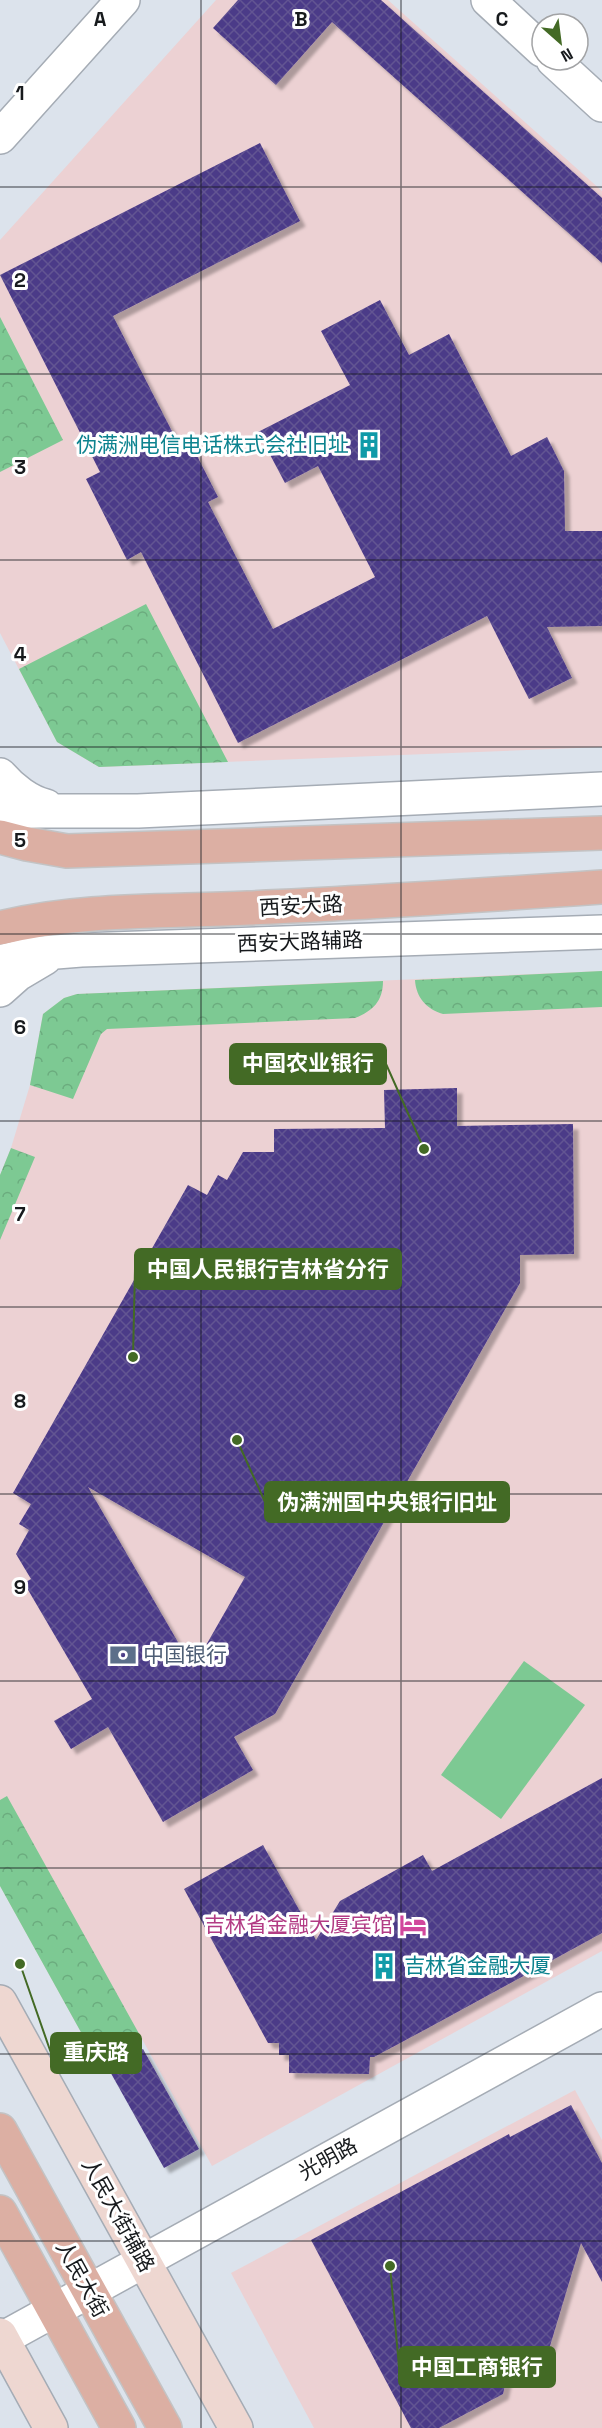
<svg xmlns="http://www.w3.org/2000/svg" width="602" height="2428" font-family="'Space Grotesk','Noto Sans SC',sans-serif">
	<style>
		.commercial { fill: #ecd1d3 }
		.forest { fill: url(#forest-crowns) }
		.pitch { fill: #7dc993 }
		.building { fill: url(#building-cross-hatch); fill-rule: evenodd; filter: url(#shadow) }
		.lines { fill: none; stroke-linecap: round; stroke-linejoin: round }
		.tertiary-casing { stroke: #a5acb5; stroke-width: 36 }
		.secondary-casing { stroke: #a5acb5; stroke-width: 36 }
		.primary-casing { stroke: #c3c3c4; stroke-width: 36 }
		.tertiary { stroke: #fff; stroke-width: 33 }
		.secondary { stroke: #eed7d1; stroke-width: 33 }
		.primary { stroke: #dcafa3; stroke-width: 33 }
		.grid { fill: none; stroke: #171a1d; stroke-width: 1.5; stroke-opacity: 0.55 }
		.labels { text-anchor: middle; stroke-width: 6; stroke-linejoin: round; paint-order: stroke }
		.culture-label { font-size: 21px; fill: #0d838f; stroke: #fff; text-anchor: end }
		.street-label { font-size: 21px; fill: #171a1d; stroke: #fff }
		.service-label { font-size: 21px; fill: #4e5e75; stroke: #fff; text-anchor: start }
		.hotel-label { font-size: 21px; fill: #b23c85; stroke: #fff; text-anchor: end }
		.grid-label { font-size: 20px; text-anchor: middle; font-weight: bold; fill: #171a1d; stroke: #fff; stroke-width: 6; stroke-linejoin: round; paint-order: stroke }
		.leader { fill: none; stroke: #436a25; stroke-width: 2 }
		.callout-dot { fill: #436a25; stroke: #fff; stroke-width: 2 }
		.callout { fill: #436a25; stroke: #436a25; stroke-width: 2 }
		.callout-label { font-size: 22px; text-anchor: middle; font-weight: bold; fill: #fff }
	</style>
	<defs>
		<pattern id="forest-crowns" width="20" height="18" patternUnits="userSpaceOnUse" patternTransform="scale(1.5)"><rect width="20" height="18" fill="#7dc993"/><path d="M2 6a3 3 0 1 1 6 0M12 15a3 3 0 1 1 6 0" fill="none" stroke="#6bac7e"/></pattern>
		<pattern id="building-cross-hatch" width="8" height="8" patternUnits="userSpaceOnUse" patternTransform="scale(1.5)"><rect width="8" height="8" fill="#4c3a88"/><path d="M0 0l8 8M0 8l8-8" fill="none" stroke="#625492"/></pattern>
		<filter id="shadow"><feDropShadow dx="5.5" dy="5.5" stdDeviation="1.5" flood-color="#0004"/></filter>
	</defs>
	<rect width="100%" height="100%" fill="#dce3ec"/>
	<path class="commercial" d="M216,0H388L602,191V747L99,767L57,742L0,633V240Z
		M602,971V1951L212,2166L142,2039L98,2063L0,1886V1175L11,1148L30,1085L43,1014L64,998L77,994Z
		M575,2090L602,2140V2428H314L231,2273Z"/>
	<path class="forest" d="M0,317L63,440L0,472Z
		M146,604L228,762L99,767L57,742L19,669Z
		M602,971V1007L443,1014C426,1009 416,997 415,980Z
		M383,981C383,1001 373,1011 355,1018L107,1029L101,1034L73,1099L30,1085L43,1014L64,998L77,994Z
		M11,1148L35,1157L0,1240V1175Z
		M7,1796L142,2039L98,2063L0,1886V1800Z"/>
	<path class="pitch" d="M524,1661L585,1705L501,1819L441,1775Z"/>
	<path class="building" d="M238,0H381L602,198V263L332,22L276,85L213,28Z
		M260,143L300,221L113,316L180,447L190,442L218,497L208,502L273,629L375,577L318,466L285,483L258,432L350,385L321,331L380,300L409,355L449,334L511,456L547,437L564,471L565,531H602V626L547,627L572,678L529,699L487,616L238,743L141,552L127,560L86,479L100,472L0,275Z
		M457,1088V1126L573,1124L574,1254L520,1255V1283L275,1714L234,1737L253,1770L163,1822L108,1727L71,1749L54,1721L92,1699L24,1583L31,1579L16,1554L29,1530L19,1524L31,1504L13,1493L188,1185L207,1195L218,1175L227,1180L243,1152H274V1129L385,1128L384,1090ZM88,1487L245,1577L193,1668Z
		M602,1778V1933L430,2027L374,2057H370L369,2074L289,2073V2055H279V2043H268L184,1889L263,1845L316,1940L340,1901L423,1855L432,1871Z
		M143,2049L199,2149L164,2168L108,2068Z
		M571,2105L602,2163V2282L581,2243L550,2346L539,2351L535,2366L506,2381L503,2394L439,2428H411L311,2240L509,2134L510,2137Z"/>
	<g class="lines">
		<defs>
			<path id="tertiary" d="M488,0L542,50
				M553,60L602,105
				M0,137L123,0
				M0,775C12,789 29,802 46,806
				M0,806L27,811H138L602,789
				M0,962L31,954L81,950L602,932
				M0,990L18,974L45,958
				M0,2340L602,2009"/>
			<path id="secondary" d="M0,2002L236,2428
				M0,2335L51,2428"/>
			<path id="primary" d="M0,837L27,844L67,851L602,833
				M0,928C81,908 166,912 248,908C366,903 484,895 602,887
				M0,2130L165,2428
				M0,2212L119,2428"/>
		</defs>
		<use href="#tertiary" class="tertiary-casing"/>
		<use href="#secondary" class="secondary-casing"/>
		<use href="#primary" class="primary-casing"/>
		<use href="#tertiary" class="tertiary"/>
		<use href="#secondary" class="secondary"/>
		<use href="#primary" class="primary"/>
	</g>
	<path class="grid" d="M201,0V2428M401,0V2428M0,187H602M0,374H602M0,560H602M0,747H602M0,934H602M0,1121H602M0,1307H602M0,1494H602M0,1681H602M0,1868H602M0,2054H602M0,2241H602"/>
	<defs>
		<symbol id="building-bare" viewBox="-9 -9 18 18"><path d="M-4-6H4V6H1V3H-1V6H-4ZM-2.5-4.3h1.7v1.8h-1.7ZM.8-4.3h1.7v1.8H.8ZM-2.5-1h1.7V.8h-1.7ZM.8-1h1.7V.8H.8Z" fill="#0f9aa8" stroke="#fff" stroke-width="2.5" paint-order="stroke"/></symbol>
		<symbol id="bank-bare" viewBox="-9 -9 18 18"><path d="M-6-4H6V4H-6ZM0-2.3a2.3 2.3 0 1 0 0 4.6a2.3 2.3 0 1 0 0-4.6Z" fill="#5c6f8a" stroke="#fff" stroke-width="2.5" paint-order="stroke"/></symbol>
		<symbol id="hotel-bare" viewBox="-9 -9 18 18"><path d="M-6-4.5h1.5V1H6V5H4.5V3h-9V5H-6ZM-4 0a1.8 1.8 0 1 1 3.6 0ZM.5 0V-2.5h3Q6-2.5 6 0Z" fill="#d1479c" stroke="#fff" stroke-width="2.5" paint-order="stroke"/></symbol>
	</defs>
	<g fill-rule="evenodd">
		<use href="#building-bare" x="350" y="426" width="38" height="38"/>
		<use href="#bank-bare" x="104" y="1636" width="38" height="38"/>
		<use href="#hotel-bare" x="394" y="1906" width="38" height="38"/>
		<use href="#building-bare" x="365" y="1947" width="38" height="38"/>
	</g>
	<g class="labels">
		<g class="culture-label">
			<text x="349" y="452">伪满洲电信电话株式会社旧址</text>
			<text x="404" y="1973" text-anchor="start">吉林省金融大厦</text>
		</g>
		<g class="street-label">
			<text transform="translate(301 906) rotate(-3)" y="7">西安大路</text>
			<text transform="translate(300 942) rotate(-2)" y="7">西安大路辅路</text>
			<text transform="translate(328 2159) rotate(-29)" y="7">光明路</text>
			<text transform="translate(118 2215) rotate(61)" y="7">人民大街辅路</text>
			<text transform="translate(82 2279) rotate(61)" y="7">人民大街</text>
		</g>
		<g class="service-label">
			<text x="143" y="1662">中国银行</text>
		</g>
		<g class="hotel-label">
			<text x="393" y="1932">吉林省金融大厦宾馆</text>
		</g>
	</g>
	<g class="grid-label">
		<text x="100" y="26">A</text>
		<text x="301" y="26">B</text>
		<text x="502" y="26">C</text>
		<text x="20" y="100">1</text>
		<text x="20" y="287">2</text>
		<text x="20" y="474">3</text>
		<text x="20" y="661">4</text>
		<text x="20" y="847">5</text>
		<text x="20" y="1034">6</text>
		<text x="20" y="1221">7</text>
		<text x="20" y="1408">8</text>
		<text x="20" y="1594">9</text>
	</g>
	<path class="leader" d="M424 1149L386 1064M133 1357L135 1269M237 1440L265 1502M20 1964L51 2053M390 2266L399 2367"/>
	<g class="callout-dot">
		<circle cx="424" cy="1149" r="6"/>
		<circle cx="133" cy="1357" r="6"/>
		<circle cx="237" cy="1440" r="6"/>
		<circle cx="20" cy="1964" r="6"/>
		<circle cx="390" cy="2266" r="6"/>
	</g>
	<g class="callout">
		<rect x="230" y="1044" width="156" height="40" rx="6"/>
		<rect x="135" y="1249" width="266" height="40" rx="6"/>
		<rect x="265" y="1482" width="244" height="40" rx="6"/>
		<rect x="51" y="2033" width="90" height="40" rx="6"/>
		<rect x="399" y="2347" width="156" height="40" rx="6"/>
	</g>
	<g class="callout-label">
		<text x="308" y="1071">中国农业银行</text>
		<text x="268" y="1277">中国人民银行吉林省分行</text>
		<text x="387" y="1510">伪满洲国中央银行旧址</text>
		<text x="96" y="2060">重庆路</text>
		<text x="477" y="2375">中国工商银行</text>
	</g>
	<g transform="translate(560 42) rotate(152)"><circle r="28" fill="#ffffff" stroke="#a2a3a5" stroke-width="1.5"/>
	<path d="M0-4.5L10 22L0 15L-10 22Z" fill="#436a25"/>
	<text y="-9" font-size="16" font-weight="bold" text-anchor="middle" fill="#171a1d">N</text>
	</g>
</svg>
